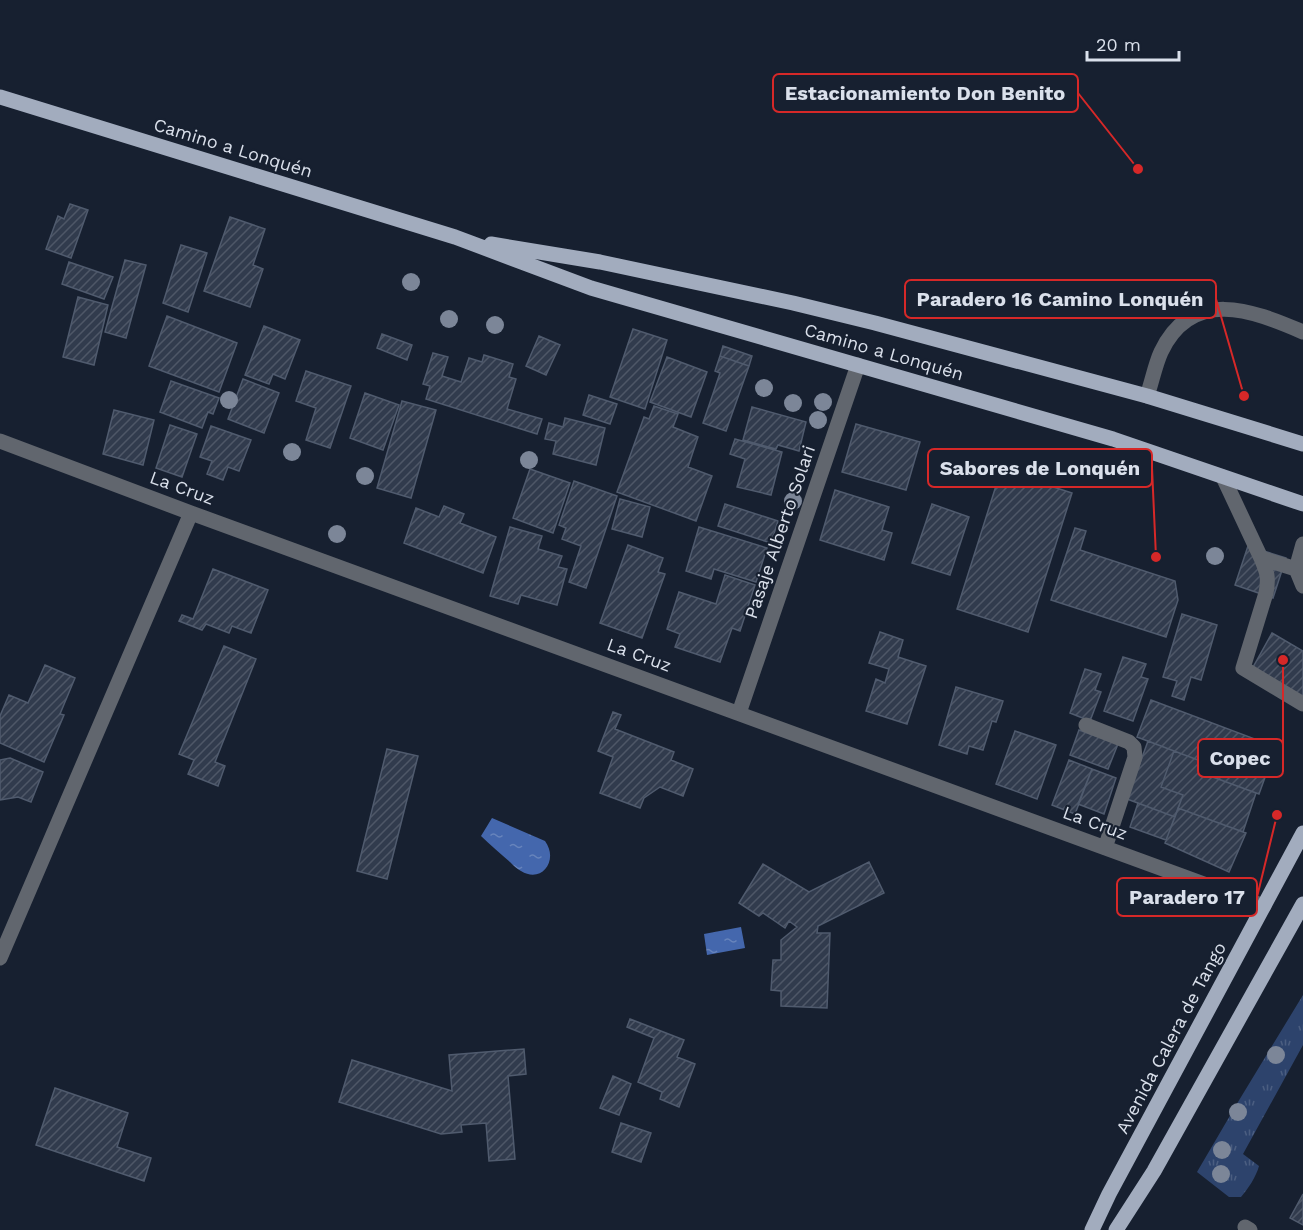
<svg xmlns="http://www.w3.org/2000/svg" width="1303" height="1230" font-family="'Work Sans',sans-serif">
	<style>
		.grass { fill: url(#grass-tufts) }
		.water { fill: url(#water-ripples) }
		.building { fill: url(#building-hatch); stroke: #505b6e; stroke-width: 1.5 }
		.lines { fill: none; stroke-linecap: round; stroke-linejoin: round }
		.minor { stroke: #61666e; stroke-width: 15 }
		.major { stroke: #a2acbe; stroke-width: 15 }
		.tree { fill: #7c8698 }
		.labels { text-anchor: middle; stroke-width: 4.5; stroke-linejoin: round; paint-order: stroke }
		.street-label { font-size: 18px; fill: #dae0eb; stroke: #172030 }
		.leader { fill: none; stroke: #d62828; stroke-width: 2 }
		.callout-dot { fill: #d62828; stroke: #172030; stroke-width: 2 }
		.callout { fill: #172030; stroke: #d62828; stroke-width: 2 }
		.callout-label { font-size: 20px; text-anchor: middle; font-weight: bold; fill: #dae0eb }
	</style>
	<defs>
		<pattern id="grass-tufts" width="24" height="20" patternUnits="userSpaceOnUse" patternTransform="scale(1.5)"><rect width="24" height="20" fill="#2d436c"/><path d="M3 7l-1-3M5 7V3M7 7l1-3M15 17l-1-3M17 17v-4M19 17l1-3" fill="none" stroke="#4b5e81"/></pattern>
		<pattern id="water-ripples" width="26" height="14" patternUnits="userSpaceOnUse" patternTransform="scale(1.5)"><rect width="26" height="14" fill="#4467ad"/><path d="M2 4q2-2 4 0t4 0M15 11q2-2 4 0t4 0" fill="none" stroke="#6784bc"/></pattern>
		<pattern id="building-hatch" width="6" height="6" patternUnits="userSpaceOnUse" patternTransform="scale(1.5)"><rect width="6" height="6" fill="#313b4d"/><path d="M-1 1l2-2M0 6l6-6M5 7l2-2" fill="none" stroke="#4e5767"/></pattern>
	</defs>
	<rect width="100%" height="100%" fill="#172030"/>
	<path class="grass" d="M1303,995V1045L1243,1154L1259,1166C1256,1177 1248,1189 1241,1197H1229L1197,1172L1238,1102Z"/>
	<path class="water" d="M492,818L545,841C559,860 542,884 521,871C517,869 513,865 510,862C500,853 490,845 481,836Z
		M741,927L745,948L707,955L704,934Z"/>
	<path class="building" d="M70,204L88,210L71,258L46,249L58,216L64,219Z
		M230,217L265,229L253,265L263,269L250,307L204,291Z
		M181,245L207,253L188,312L163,303Z
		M125,260L146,265L126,338L105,332Z
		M69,262L113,277L104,299L62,284Z
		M78,297L108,305L94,365L63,357Z
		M167,316L237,343L219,392L149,366Z
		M264,326L300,340L285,379L273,374L269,384L245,375Z
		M633,329L667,340L645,409L610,397Z
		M382,334L412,345L407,360L377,348Z
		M539,336L560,345L546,375L526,366Z
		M723,346L752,356L749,366L720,356Z
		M433,353L448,357L442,376L461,382L469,358L482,362L484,355L513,364L509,377L516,379L507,409L542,419L537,434L426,399L430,386L423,384Z
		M720,356L749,366L726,431L703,423L720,373L715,371Z
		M667,357L707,372L691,417L650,402Z
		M306,371L351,386L330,448L306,440L316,408L296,401Z
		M243,379L279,393L264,433L228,419Z
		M171,381L219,398L213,414L208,412L202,428L160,412Z
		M365,393L399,405L383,450L350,438Z
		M589,395L617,404L610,424L583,415Z
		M402,401L436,410L411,498L377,488Z
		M654,406L678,414L673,427L698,437L688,467L712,476L696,521L617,492L644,417L649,419Z
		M752,407L806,422L799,451L778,445L776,449L743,440Z
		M114,410L154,420L143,465L103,454Z
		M565,418L605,428L596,465L553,454L556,441L545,439L549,423L563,427Z
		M856,424L920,442L906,490L842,472Z
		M170,425L197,434L182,477L156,468Z
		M211,426L251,440L239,471L228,467L223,480L207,474L212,461L200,457Z
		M735,439L782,452L771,495L737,487L745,459L730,454Z
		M530,469L570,483L553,533L513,518Z
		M1001,470L1072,493L1028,632L957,609Z
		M574,481L617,496L586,588L569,582L581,546L562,539L566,528L559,525Z
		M835,490L889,507L882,530L892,533L884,560L820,540Z
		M620,499L650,507L642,537L612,529Z
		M725,504L778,521L771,543L718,526Z
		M932,504L969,517L950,575L912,563Z
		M444,506L464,514L460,523L496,537L483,573L404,543L416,508L439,517Z
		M510,527L542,536L538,549L562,556L558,567L567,569L557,605L521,595L518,604L490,596Z
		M699,527L767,548L756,582L714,569L711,579L686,571Z
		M1075,528L1086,531L1080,550L1175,581L1178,600L1166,637L1051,600Z
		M628,545L663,558L658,572L665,574L642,638L600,623Z
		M1248,546L1286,558L1273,598L1235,585Z
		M213,569L268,590L251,633L232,626L229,633L206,624L202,630L179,621L182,615L193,619Z
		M725,575L755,585L740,631L732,628L720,662L675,647L680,634L667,629L679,592L716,604Z
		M1182,614L1217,625L1201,680L1191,677L1184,700L1172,696L1177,681L1163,677Z
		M880,632L903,640L898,657L926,666L907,724L866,711L876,679L885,683L889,669L869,663Z
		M1272,633L1303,651V698L1252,669Z
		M224,646L256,659L215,762L225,766L218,786L188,774L194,760L179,754Z
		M1123,657L1146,664L1141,677L1148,679L1133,721L1104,711Z
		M45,665L75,678L60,714L64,715L44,762L0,743V716L9,695L28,703Z
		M1085,669L1101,674L1095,690L1101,692L1090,721L1070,713Z
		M956,687L1003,701L996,722L992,721L983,750L969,746L967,754L939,745Z
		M1151,700L1276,747L1259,794L1210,776L1214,766L1137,737Z
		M613,712L621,715L615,729L674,752L671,760L693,769L683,796L660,787L644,798L640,808L600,793L613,757L598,751Z
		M1079,730L1118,744L1108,769L1070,755Z
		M1015,731L1056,745L1037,799L996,784Z
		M1148,741L1174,751L1161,787L1183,795L1175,817L1127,799Z
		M387,749L418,756L387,879L357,871Z
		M1174,751L1214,766L1210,776L1256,793L1243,832L1178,808L1183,795L1161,787Z
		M10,758L43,772L31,802L18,797L0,800V760Z
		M1069,760L1092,769L1075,814L1052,805Z
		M1092,769L1116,778L1104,814L1078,804Z
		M1138,803L1175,817L1166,840L1130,827Z
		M1178,808L1246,833L1229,872L1165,843Z
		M869,862L884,893L818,926L817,933H830L827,1008L781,1006V991L771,990L773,960H781V940L797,927L789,921L785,928L763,913L759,916L739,903L763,864L809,892Z
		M630,1019L684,1040L677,1057L695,1064L679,1107L660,1099L662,1092L638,1082L654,1038L627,1027Z
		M524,1049L526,1074L508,1076L515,1159L489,1161L486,1123L461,1125L462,1132L441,1134L339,1102L352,1060L452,1091L449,1055Z
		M613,1076L631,1084L619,1115L600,1108Z
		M55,1088L128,1113L117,1147L151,1158L144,1181L36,1145Z
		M621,1123L651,1133L641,1162L612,1152Z
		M1303,1194V1225L1290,1218Z"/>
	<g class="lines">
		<path class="minor" d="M1147,396C1152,382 1155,365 1161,352C1192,287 1252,310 1303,332
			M0,441L191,513L1264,906
			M1223,477L1261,558
			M1296,569L1303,544
			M1303,586L1296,569L1261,558C1267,572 1269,577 1266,593L1243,668L1303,704
			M739,713L858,365
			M1086,725L1129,742L1134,747L1135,757L1105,848
			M0,958L191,513
			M1245,1227L1250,1230"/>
		<path class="major" d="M0,97L455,237L591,288L1113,439L1303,504
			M491,244L600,262L793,303L875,323L1147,396L1303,444
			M1092,1230L1109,1194L1303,833
			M1116,1230L1154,1171L1303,904"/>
	</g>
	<g class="tree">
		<circle cx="411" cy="282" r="9"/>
		<circle cx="449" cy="319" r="9"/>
		<circle cx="495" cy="325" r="9"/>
		<circle cx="764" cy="388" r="9"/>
		<circle cx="229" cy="400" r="9"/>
		<circle cx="823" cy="402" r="9"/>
		<circle cx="793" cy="403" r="9"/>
		<circle cx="818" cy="420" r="9"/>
		<circle cx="292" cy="452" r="9"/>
		<circle cx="529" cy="460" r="9"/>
		<circle cx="365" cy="476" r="9"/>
		<circle cx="793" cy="501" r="9"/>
		<circle cx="337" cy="534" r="9"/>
		<circle cx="1215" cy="556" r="9"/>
		<circle cx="1276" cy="1055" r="9"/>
		<circle cx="1238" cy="1112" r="9"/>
		<circle cx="1222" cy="1150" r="9"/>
		<circle cx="1221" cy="1174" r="9"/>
	</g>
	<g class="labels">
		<g class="street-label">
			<text transform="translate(233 148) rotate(17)" y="6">Camino a Lonquén</text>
			<text transform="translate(884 352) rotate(16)" y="6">Camino a Lonquén</text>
			<text transform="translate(182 488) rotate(20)" y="6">La Cruz</text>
			<text transform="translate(780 532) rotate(-71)" y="6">Pasaje Alberto Solari</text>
			<text transform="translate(639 655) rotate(20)" y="6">La Cruz</text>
			<text transform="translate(1095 823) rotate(20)" y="6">La Cruz</text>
			<text transform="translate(1171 1038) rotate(-62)" y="6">Avenida Calera de Tango</text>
		</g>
	</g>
	<path class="leader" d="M1138 169L1078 93M1244 396L1216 299M1156 557L1152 468M1283 660L1283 758M1277 815L1257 897"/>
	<g class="callout-dot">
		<circle cx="1138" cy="169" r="6"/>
		<circle cx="1244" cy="396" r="6"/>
		<circle cx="1156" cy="557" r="6"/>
		<circle cx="1283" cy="660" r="6"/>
		<circle cx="1277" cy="815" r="6"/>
	</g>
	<g class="callout">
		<rect x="773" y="74" width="305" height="38" rx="6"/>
		<rect x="905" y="280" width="311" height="38" rx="6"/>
		<rect x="928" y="449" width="224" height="38" rx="6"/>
		<rect x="1198" y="739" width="85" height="38" rx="6"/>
		<rect x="1117" y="878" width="140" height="38" rx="6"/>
	</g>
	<g class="callout-label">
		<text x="925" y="100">Estacionamiento Don Benito</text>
		<text x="1060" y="306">Paradero 16 Camino Lonquén</text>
		<text x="1040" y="475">Sabores de Lonquén</text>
		<text x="1240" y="765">Copec</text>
		<text x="1187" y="904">Paradero 17</text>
	</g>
	<path d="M1087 51v9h92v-9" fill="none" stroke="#dae0eb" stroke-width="3"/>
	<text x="1096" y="51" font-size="18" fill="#dae0eb" stroke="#172030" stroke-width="4.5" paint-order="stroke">20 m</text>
</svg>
